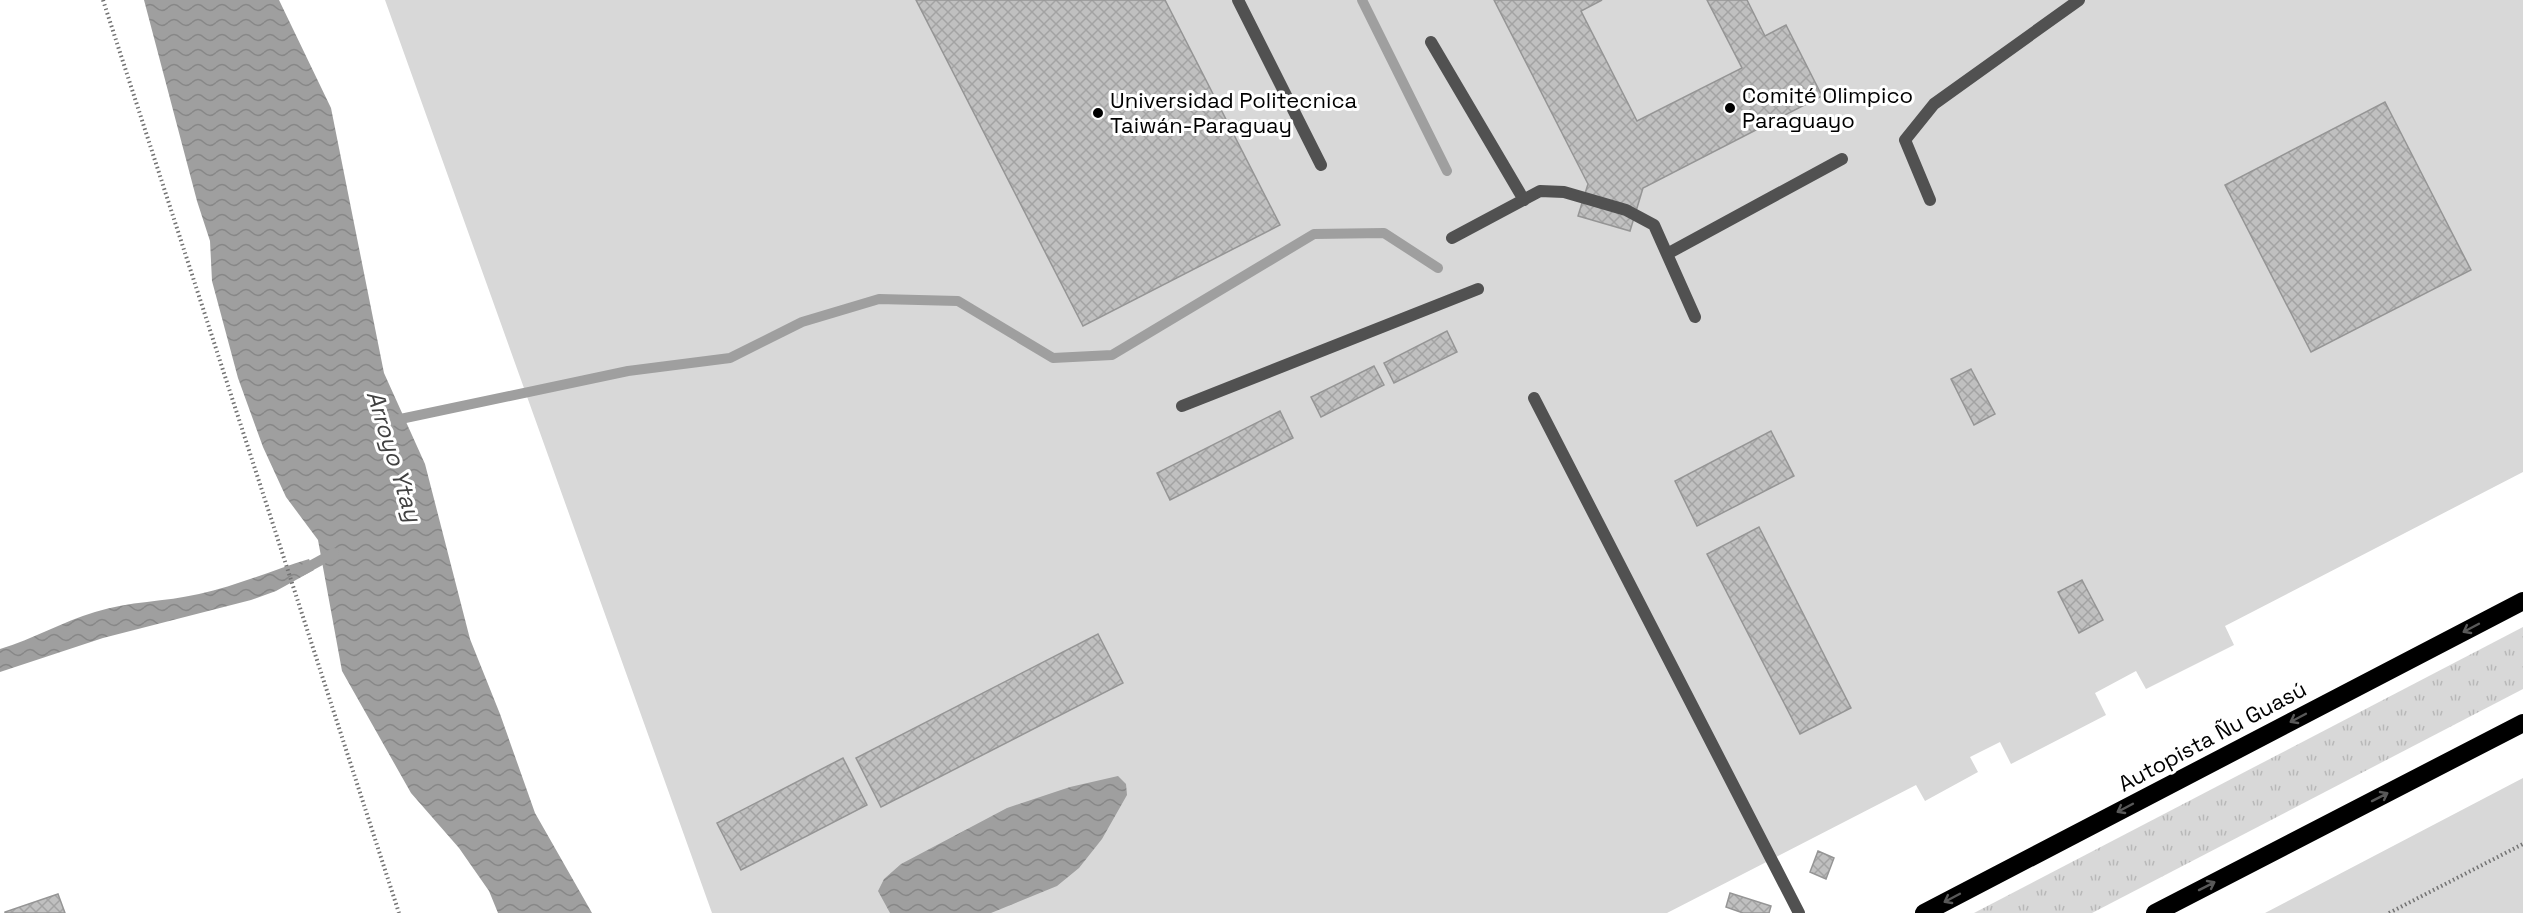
<svg xmlns="http://www.w3.org/2000/svg" width="2523" height="913" font-family="'Space Grotesk',sans-serif">
	<style>
		.grass { fill: url(#grass-tufts) }
		.park { fill: #d8d8d8 }
		.water { fill: url(#water-waves) }
		.lines { fill: none; stroke-linecap: round; stroke-linejoin: round }
		.stream { stroke: #9f9f9f; stroke-width: 10 }
		.building { fill: url(#building-cross-hatch); stroke: #959595; stroke-width: 1.5 }
		.path { stroke: #737373; stroke-width: 4; stroke-dasharray: 1.5 3; stroke-linecap: butt }
		.service { stroke: #515151; stroke-width: 12 }
		.motorway { stroke: #000; stroke-width: 18 }
		.oneway { stroke: #595959 }
		.poi-dot { fill: #000; stroke: #fff; stroke-width: 2 }
		.labels { text-anchor: middle; stroke-width: 6; stroke-linejoin: round; paint-order: stroke }
		.poi-label { font-size: 22px; fill: #000; stroke: #fff; text-anchor: start }
		.street-label { font-size: 22px; fill: #000; stroke: #fff }
		.water-label { font-size: 24px; font-style: italic; fill: #404040; stroke: #fff }
	</style>
	<defs>
		<pattern id="grass-tufts" width="24" height="20" patternUnits="userSpaceOnUse" patternTransform="scale(1.5)"><rect width="24" height="20" fill="#d8d8d8"/><path d="M3 7l-1-3M5 7V3M7 7l1-3M15 17l-1-3M17 17v-4M19 17l1-3" fill="none" stroke="#b8b8b8"/></pattern>
		<pattern id="water-waves" width="16" height="10" patternUnits="userSpaceOnUse" patternTransform="scale(1.5)"><rect width="16" height="10" fill="#9f9f9f"/><path d="M0 5q4-4 8 0t8 0" fill="none" stroke="#878787"/></pattern>
		<pattern id="building-cross-hatch" width="8" height="8" patternUnits="userSpaceOnUse" patternTransform="scale(1.5)"><rect width="8" height="8" fill="#c0c0c0"/><path d="M0 0l8 8M0 8l8-8" fill="none" stroke="#a3a3a3"/></pattern>
	</defs>
	<rect width="100%" height="100%" fill="#fff"/>
	<path class="grass" d="M2523,627V689L2092,913H1974Z"/>
	<path class="park" d="M385,0H2523V472L2225,626L2234,645L2146,689L2136,671L2095,693L2106,715L2011,764L2000,742L1970,757L1978,772L1925,801L1916,785L1667,913H712Z
		M2523,778V913H2265Z"/>
	<path class="water" d="M144,0H279L331,108L384,373L425,464L470,639L500,714L535,813L592,913H498L489,891L459,848L411,793L342,671L318,540L286,497L263,447L238,378L212,281L210,241L197,201Z
		M309,559L314,570L276,591L251,600L103,638L0,672V649C33,639 62,622 95,612C129,601 165,602 199,594C236,586 273,570 309,559Z
		M1118,776L1126,784L1127,795L1102,839L1079,868L1057,886L991,913H890L878,891L884,879L901,864L1007,808L1070,787Z"/>
	<g class="lines">
		<path class="stream" d="M1362,0L1447,171
			M391,421L628,371L730,358L802,322L879,299L958,301L1053,358L1112,355L1314,234L1384,233L1438,268
			M301,571L334,553"/>
	</g>
	<path class="building" d="M916,0H1165L1280,225L1083,326Z
		M1494,0H1602L1581,11L1637,121L1742,68L1707,0H1747L1765,36L1786,25L1822,96L1643,188L1630,231L1578,216L1588,184Z
		M2385,102L2471,270L2311,352L2225,185Z
		M1447,331L1457,352L1394,383L1384,363Z
		M1374,366L1384,385L1321,417L1311,397Z
		M1971,369L1995,414L1974,425L1951,379Z
		M1280,411L1293,438L1170,500L1157,473Z
		M1771,431L1794,476L1697,526L1675,481Z
		M1759,527L1851,708L1800,734L1707,554Z
		M2082,580L2103,620L2079,633L2058,592Z
		M1098,634L1123,683L881,807L856,758Z
		M843,758L867,805L741,870L717,823Z
		M1818,851L1834,858L1826,879L1810,872Z
		M1730,893L1771,906L1769,913H1743L1726,907Z
		M58,894L65,913H5V912Z"/>
	<g class="lines">
		<path class="path" d="M103,0L399,913
			M2389,913L2523,844"/>
		<path class="service" d="M1238,0L1321,165
			M1431,42L1524,200
			M1930,200L1905,140L1934,104L2079,0
			M1452,238L1540,191L1564,192L1626,210L1654,225L1695,317
			M1667,254L1842,159
			M1534,398L1799,913
			M1182,406L1478,289"/>
		<path class="motorway" d="M1924,913L2523,601
			M2155,913L2523,723"/>
	</g>
	<defs><path id="oneway-shaft" d="M-6 0H5M1.5-3L5.5 0L1.5 3" fill="none" stroke-width="1.6" stroke-linecap="round" stroke-linejoin="round" transform="scale(1.5)"/></defs>
	<g class="oneway">
		<use href="#oneway-shaft" transform="translate(2471 628) rotate(152)"/>
		<use href="#oneway-shaft" transform="translate(2298 718) rotate(152)"/>
		<use href="#oneway-shaft" transform="translate(2380 797) rotate(-27)"/>
		<use href="#oneway-shaft" transform="translate(2125 808) rotate(152)"/>
		<use href="#oneway-shaft" transform="translate(2207 886) rotate(-27)"/>
		<use href="#oneway-shaft" transform="translate(1952 898) rotate(152)"/>
	</g>
	<g class="poi-dot">
		<circle cx="1730" cy="108" r="6"/>
		<circle cx="1098" cy="113" r="6"/>
	</g>
	<g class="labels">
		<g class="poi-label">
			<text x="1742" y="103">Comité Olimpico<tspan x="1742" dy="25">Paraguayo</tspan></text>
			<text x="1110" y="108">Universidad Politecnica<tspan x="1110" dy="25">Taiwán-Paraguay</tspan></text>
		</g>
		<g class="street-label">
			<text transform="translate(2212 736) rotate(-28)" y="8">Autopista Ñu Guasú</text>
		</g>
		<g class="water-label">
			<text transform="translate(394 456) rotate(73)" y="8">Arroyo Ytay</text>
		</g>
	</g>
</svg>
